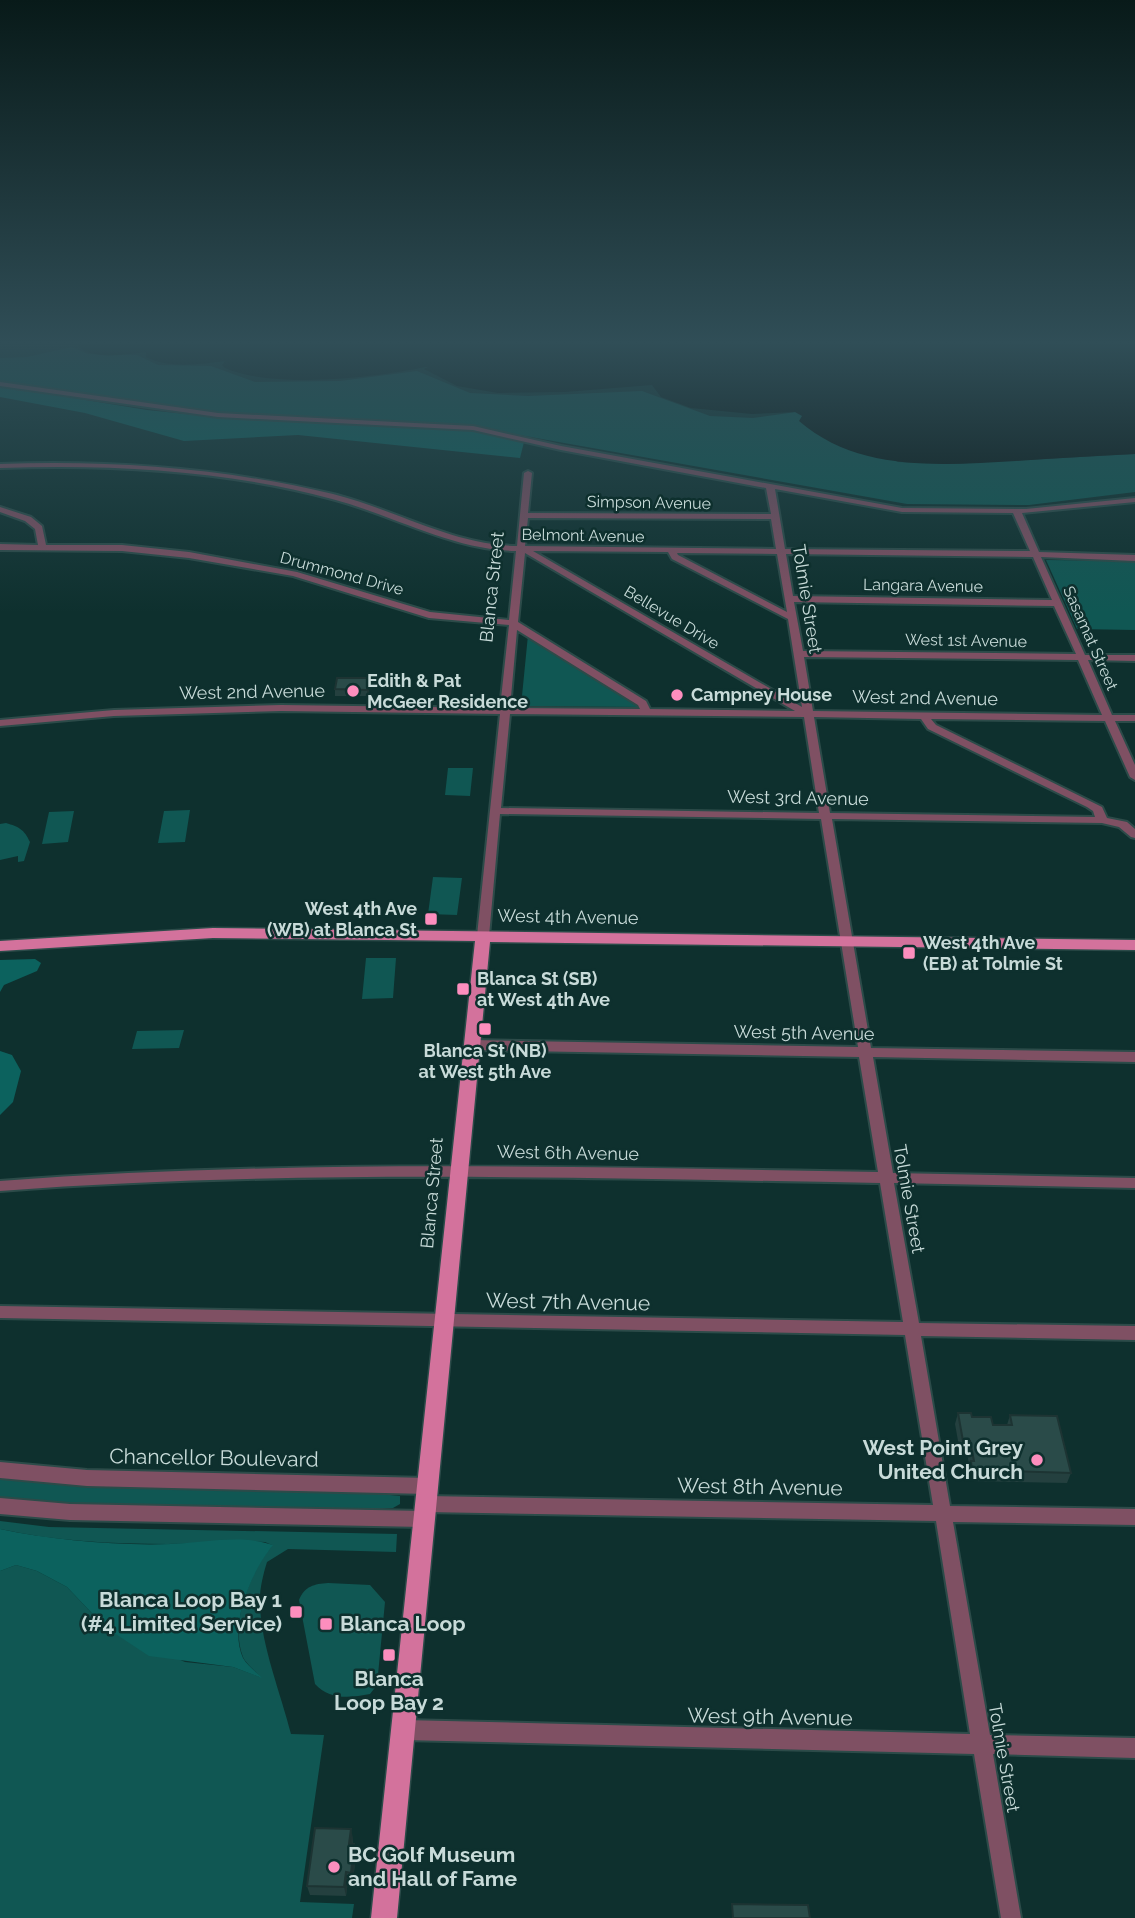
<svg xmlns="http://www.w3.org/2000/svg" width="1135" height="1918" font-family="Raleway,sans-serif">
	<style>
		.green { fill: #105753 }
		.forest { fill: #0c625e }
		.water { fill: #051211 }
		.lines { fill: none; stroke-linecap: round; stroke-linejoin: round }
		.minor-casing { stroke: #2c4b49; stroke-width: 4 }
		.major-casing { stroke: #2c4b49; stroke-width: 3 }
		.minor { fill: #7f5063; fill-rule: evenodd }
		.major { fill: #d3729c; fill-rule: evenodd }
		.wall { fill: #24403f }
		.shaded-wall { fill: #1d3433 }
		.building { fill: #2a4b49; stroke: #1d3433; stroke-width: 2 }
		.poi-dot { fill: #fd8ebe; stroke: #0e302e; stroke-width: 2.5 }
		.labels { text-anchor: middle; stroke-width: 5; stroke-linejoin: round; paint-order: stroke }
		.far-street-label { font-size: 16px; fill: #c8dbd9; stroke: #0e302e }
		.street-label { font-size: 18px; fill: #c8dbd9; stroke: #0e302e }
		.poi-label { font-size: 18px; font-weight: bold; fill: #c8dbd9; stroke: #0e302e; text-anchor: start }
		.near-street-label { font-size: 21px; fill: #c8dbd9; stroke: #0e302e }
		.near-poi-label { font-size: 21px; font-weight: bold; fill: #c8dbd9; stroke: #0e302e; text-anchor: end }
	</style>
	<rect width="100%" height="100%" fill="#0e302e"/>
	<path class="green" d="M72,347L88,354L137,355L158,365L211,366L255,382L340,381L417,371L470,393L528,396L642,391L710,416L753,418L796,412L898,462L950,464L1135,454V492L1029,505L907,504L468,426L345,418L238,415L0,382V358L27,357Z
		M1046,560L1135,561V630L1077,629Z
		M528,635L639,707L521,706Z
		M448,768H473L470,796L445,795Z
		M190,810L185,842L158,843L164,811Z
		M74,811L68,842L42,844L49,812Z
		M6,823C19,827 24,829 30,842L24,861L18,862V856L0,860V824Z
		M433,877L462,878L457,915L428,914Z
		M366,958H396L393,998L362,999Z
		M184,1030L179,1048L132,1049L137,1031Z
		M0,1478L75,1484L342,1490L400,1496V1504L393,1508L362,1510L61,1503L0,1497Z
		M0,1521L49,1527L397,1534L396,1552L288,1549L267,1562C263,1575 259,1591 260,1605C261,1645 281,1694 291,1734L324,1735L300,1902L354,1904L352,1918H0V1571L16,1565L37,1571L67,1587L105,1627L185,1662L233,1667L260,1677C256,1671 246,1664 243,1657C229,1621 251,1573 272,1545L265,1542C232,1541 200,1544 168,1544C112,1544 54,1541 0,1529Z
		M328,1583L370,1585L385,1602L377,1685L370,1694C350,1698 329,1700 315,1684L299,1600C305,1586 314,1584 328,1583Z"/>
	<path class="forest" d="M0,386L147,410L234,419L472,431L524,442L520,458L298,435L184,441L85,413L0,397Z
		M35,959L41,963L37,971L4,985L0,992V960Z
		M0,1051L12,1055L21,1071L13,1102L0,1115Z
		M0,1529C52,1540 117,1546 171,1544C203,1543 242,1534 273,1545C252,1571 228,1625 243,1658C247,1665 256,1672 262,1678L233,1667L149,1656L105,1627L67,1587L37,1571L16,1565L0,1571Z"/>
	<path class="water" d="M76,343H1135V454C1095,456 1056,458 1016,461C943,465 859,473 799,421L802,416L795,412L752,414L691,408L661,397L652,385L565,392L498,393L457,386L424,369L428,367H425C374,378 273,389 225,368L222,365L225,361C201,364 170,369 146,357V352C128,354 87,362 76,343Z"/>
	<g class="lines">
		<defs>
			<path id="minor" d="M0,382L218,413L473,426L561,446L902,508L1026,509L1135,498V502L1022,513L1039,552L1135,555V561L1041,557L1085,655H1135V661L1088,660L1112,715H1135V721H1115L1135,765V780L1130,777L1105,721L931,719L936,725L1102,807L1107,818L1127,822L1135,829V838L1131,837L1119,827L1102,823L832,819L871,1048L1135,1052V1062L873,1057L893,1173L1135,1178V1188L894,1183L919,1323L1135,1326V1340L921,1336L950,1506L1135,1509V1525L953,1522L990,1735L1135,1738V1758L993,1754L1021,1918H1001L974,1754L404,1740L397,1737L394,1730L397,1723L404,1720L970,1734L936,1521L426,1512L430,1513L433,1519L430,1525L424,1527L70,1520L0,1514V1498L70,1504L424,1511L420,1510L417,1504L420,1498L426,1496L933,1505L905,1335L0,1318V1306L903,1322L880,1183C587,1178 293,1169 0,1191V1181C292,1159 585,1167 878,1172L859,1057L473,1050L468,1048L466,1045L468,1042L473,1040L858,1047L821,819L500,814L489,936L483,940L477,936L500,714L281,711L114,716L0,726V720L114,710L281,705L500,708L509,625L429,618L293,576L189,558L122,551L0,550V544L38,545L35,529L25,521L0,512V507L31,517L42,526L46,545H122L189,552L297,572L430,612L509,620L516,551C452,550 393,515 332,499C224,470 112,464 0,468V464C113,460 223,468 333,494C394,509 452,545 517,546L524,473L528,471L532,473L528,513L771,514L766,488L561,450L473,430L218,417L0,386ZM775,489L902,512L1013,513L1030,551L785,549ZM528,518L771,519L776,549L525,546ZM533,551L668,552L672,559L788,619L802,707ZM525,553L795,711L650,709L646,701L518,622ZM677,553L777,554L787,612L678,555ZM786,554L1033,557L1052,600L793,596ZM794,602L1054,606L1076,654L803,651ZM517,630L638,705L640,709L510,708ZM804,657L1078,660L1102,715L813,711ZM510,714L804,717L819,813L501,808ZM814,717L921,719L928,729L1087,807L1093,811L1095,817L830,813Z
				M0,1462L87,1470L428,1478L434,1481L436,1486L434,1491L428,1494L87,1486L0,1478Z"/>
			<path id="major" d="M213,928L1135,940V950L490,942L397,1918H371L475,941L213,938L0,951V941Z"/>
		</defs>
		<use href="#minor" class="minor-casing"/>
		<use href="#major" class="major-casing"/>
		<use href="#minor" class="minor"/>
		<use href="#major" class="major"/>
	</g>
	<path class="wall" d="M370,678V685L368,696H335V689Z
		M958,1413L993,1425H1007L1010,1415L1071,1473L1067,1483L969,1481L967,1472L969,1465L967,1452H960L955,1424Z
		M353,1838V1844L356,1853L353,1882L348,1881L346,1896L310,1895L307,1886Z"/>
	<path class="shaded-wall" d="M370,678V685L368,696L367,690Z
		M351,1829L353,1838L352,1853L349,1844Z
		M354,1844L356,1853L353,1882L351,1873Z
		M346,1872L348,1881L346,1896L344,1887Z"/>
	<path class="building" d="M337,678H370L367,690L335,689Z
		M958,1413H971L972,1417H991L993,1425H1012L1010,1415L1057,1416L1071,1473L972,1470L971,1461H974L970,1441H963Z
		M315,1828L351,1829L349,1844H354L351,1873L346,1872L344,1887L307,1886Z
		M732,1904L808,1905L810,1918H733Z"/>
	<linearGradient id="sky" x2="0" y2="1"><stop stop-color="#081a19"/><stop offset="0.56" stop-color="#304e57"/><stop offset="1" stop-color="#304e57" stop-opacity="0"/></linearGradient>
	<rect width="1135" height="612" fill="url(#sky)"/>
	<g class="poi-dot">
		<circle cx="353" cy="691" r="7"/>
		<circle cx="677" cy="695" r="7"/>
		<rect x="424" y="912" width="14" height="14" rx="3.5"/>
		<rect x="902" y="946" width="14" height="14" rx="3.5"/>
		<rect x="456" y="982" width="14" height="14" rx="3.5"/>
		<rect x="478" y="1022" width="14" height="14" rx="3.5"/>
		<circle cx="1037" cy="1460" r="7"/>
		<rect x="289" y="1605" width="14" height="14" rx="3.5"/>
		<rect x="319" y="1617" width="14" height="14" rx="3.5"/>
		<rect x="382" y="1648" width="14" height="14" rx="3.5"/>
		<circle cx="334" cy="1867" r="7"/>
	</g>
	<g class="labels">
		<g class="far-street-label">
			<text transform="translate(649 502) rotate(1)" y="6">Simpson Avenue</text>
			<text transform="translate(583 535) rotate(1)" y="6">Belmont Avenue</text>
			<text transform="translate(342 573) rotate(15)" y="6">Drummond Drive</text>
			<text transform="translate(923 585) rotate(1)" y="6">Langara Avenue</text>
			<text transform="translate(672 617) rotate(31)" y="6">Bellevue Drive</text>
			<text transform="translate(1091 638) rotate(66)" y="6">Sasamat Street</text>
			<text transform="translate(966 640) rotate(1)" y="6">West 1st Avenue</text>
		</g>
		<g class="street-label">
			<text transform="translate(492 587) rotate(-84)" y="6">Blanca Street</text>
			<text transform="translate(807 599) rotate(81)" y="6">Tolmie Street</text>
			<text transform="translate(252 692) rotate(-1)" y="6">West 2nd Avenue</text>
			<text transform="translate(925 698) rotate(1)" y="6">West 2nd Avenue</text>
			<text transform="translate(798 798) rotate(1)" y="6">West 3rd Avenue</text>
			<text transform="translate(568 917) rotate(1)" y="6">West 4th Avenue</text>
			<text transform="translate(804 1033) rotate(1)" y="6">West 5th Avenue</text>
			<text transform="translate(568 1153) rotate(1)" y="6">West 6th Avenue</text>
			<text transform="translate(432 1193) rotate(-85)" y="6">Blanca Street</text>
			<text transform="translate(909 1199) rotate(80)" y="6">Tolmie Street</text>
			<text transform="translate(1004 1758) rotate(80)" y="6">Tolmie Street</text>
		</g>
		<g class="poi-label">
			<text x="367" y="687">Edith &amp; Pat<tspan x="367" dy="21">McGeer Residence</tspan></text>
			<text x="691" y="701">Campney House</text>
			<text x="417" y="915" text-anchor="end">West 4th Ave<tspan x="417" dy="21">(WB) at Blanca St</tspan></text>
			<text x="923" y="949">West 4th Ave<tspan x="923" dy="21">(EB) at Tolmie St</tspan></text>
			<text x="477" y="985">Blanca St (SB)<tspan x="477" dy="21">at West 4th Ave</tspan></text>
			<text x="485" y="1057" text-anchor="middle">Blanca St (NB)<tspan x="485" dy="21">at West 5th Ave</tspan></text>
		</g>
		<g class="near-street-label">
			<text transform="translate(568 1302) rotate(1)" y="7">West 7th Avenue</text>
			<text transform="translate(214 1458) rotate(1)" y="7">Chancellor Boulevard</text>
			<text transform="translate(760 1487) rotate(1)" y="7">West 8th Avenue</text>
			<text transform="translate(770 1717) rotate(1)" y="7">West 9th Avenue</text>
		</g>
		<g class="near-poi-label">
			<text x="1023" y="1455">West Point Grey<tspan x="1023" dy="24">United Church</tspan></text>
			<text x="282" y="1607">Blanca Loop Bay 1<tspan x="282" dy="24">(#4 Limited Service)</tspan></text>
			<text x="340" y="1631" text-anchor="start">Blanca Loop</text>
			<text x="389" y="1686" text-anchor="middle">Blanca<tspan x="389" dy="24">Loop Bay 2</tspan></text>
			<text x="348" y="1862" text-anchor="start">BC Golf Museum<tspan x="348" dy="24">and Hall of Fame</tspan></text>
		</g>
	</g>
</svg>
